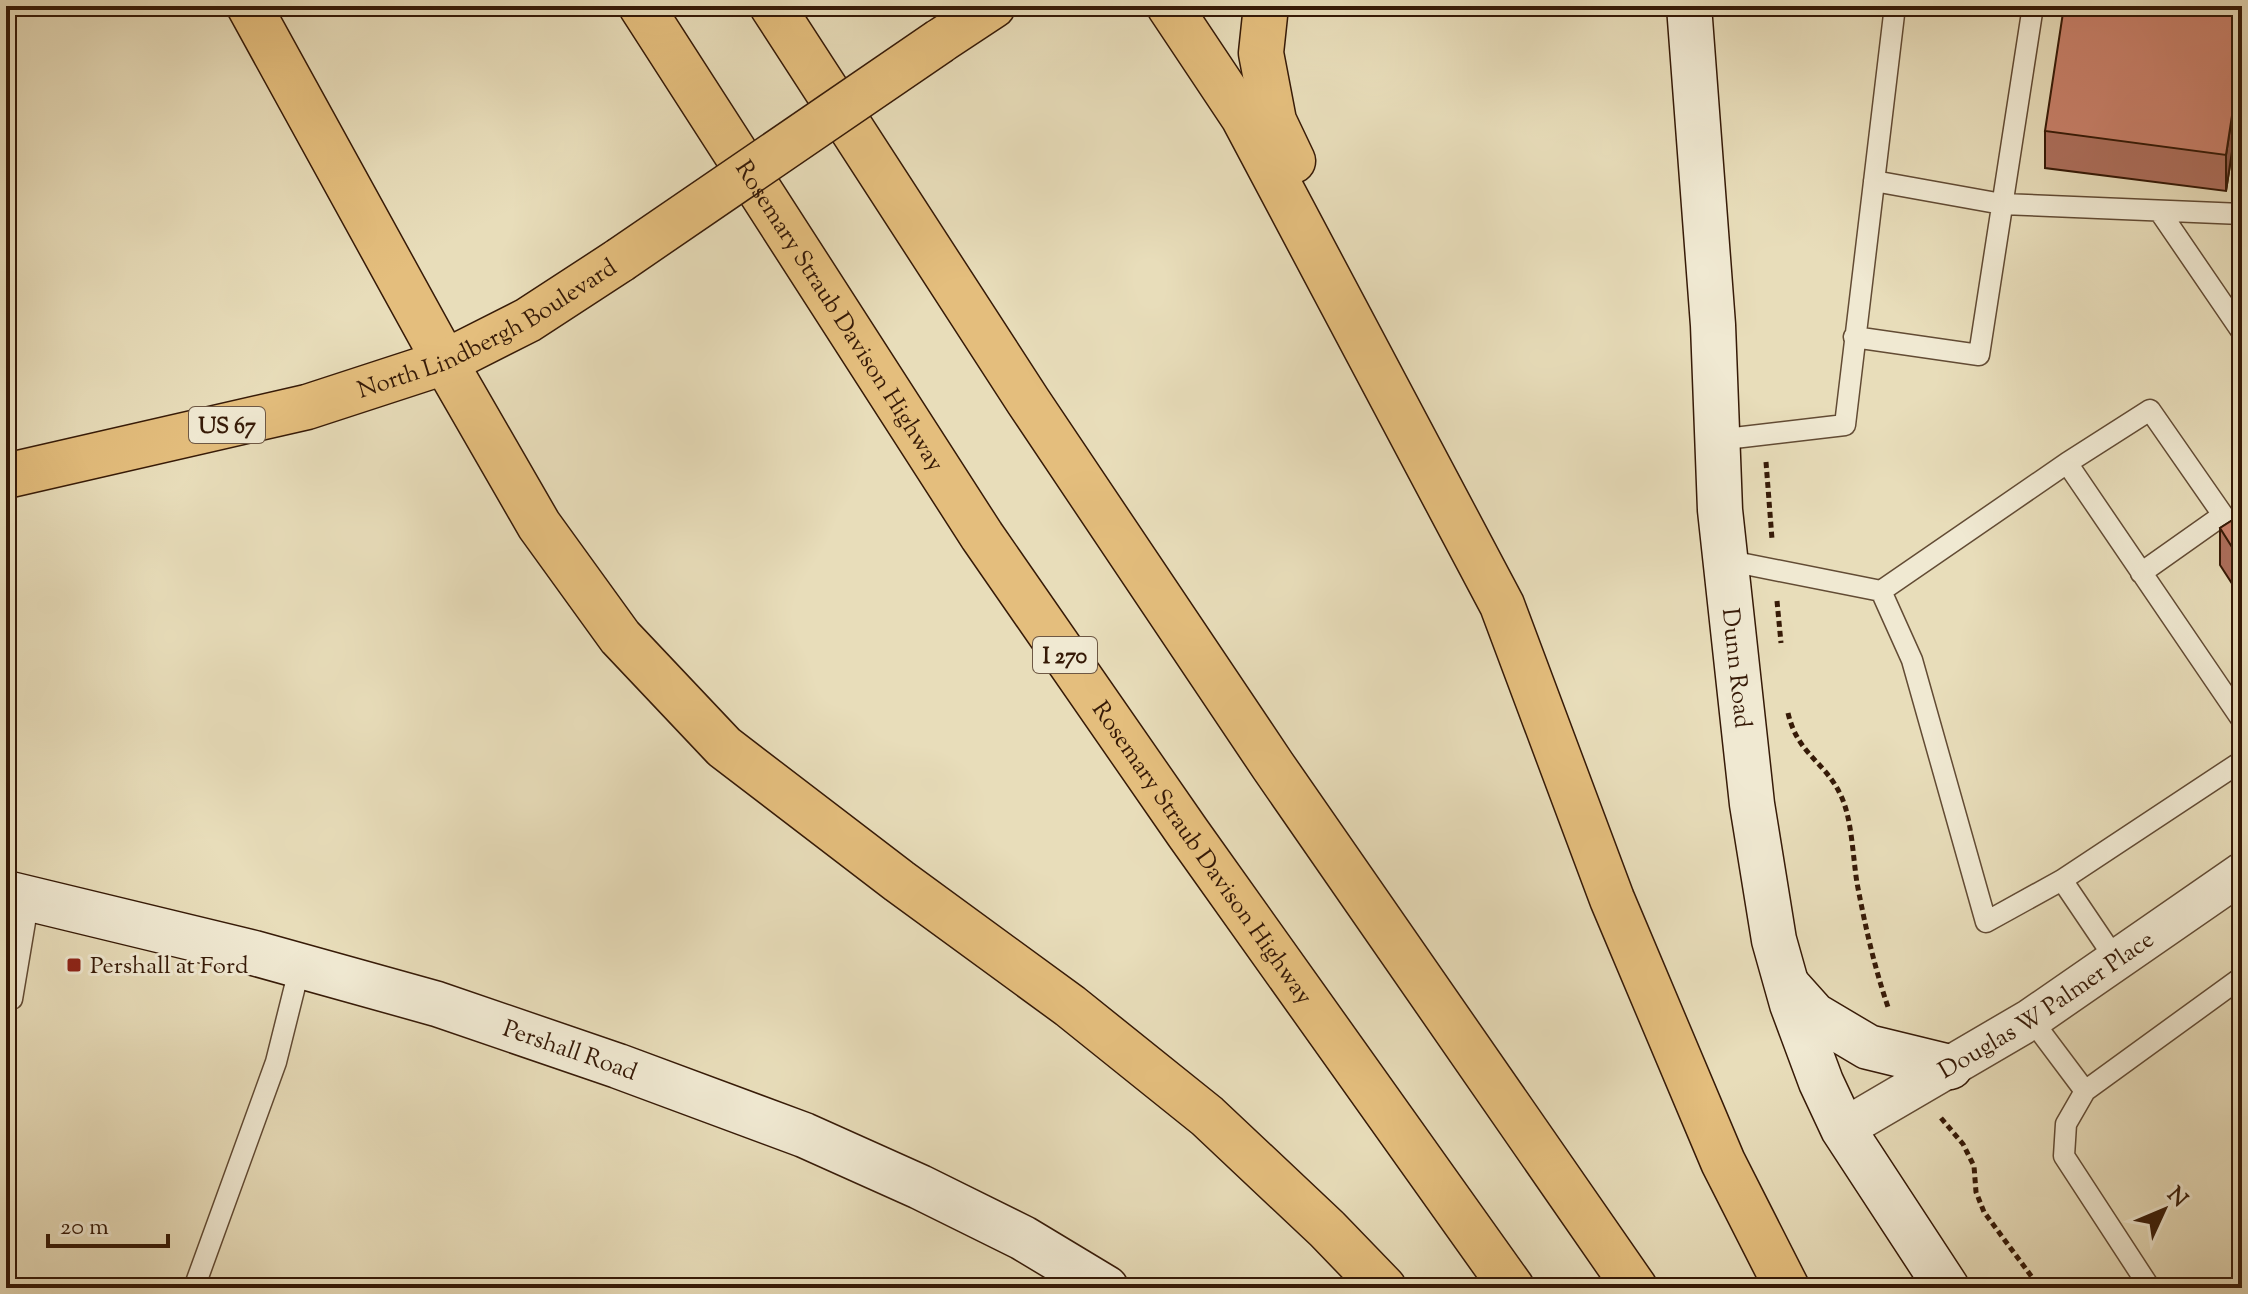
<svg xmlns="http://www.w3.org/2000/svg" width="2248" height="1294" font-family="'Sorts Mill Goudy',serif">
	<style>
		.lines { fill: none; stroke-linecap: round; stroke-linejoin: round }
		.lane-casing { stroke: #624b34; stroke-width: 23 }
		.street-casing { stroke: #624b34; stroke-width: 43 }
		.secondary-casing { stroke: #361a07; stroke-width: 47 }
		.highway-casing { stroke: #361a07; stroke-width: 47 }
		.path { stroke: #361a07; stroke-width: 5; stroke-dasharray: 6 4; stroke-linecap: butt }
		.lane { stroke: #f0e9d2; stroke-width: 20 }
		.street { stroke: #f0e9d2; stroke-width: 40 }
		.secondary { stroke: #f0e9d2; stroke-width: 44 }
		.highway { stroke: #e4be7d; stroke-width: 44 }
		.highway-bridge-casing { stroke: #361a07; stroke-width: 47; stroke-linecap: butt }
		.highway-bridge { stroke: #e4be7d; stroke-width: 44 }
		.wall { fill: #ad6f5c; stroke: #361a07; stroke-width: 2 }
		.shaded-wall { fill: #8d5a4b; stroke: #361a07; stroke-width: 2 }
		.building { fill: #c9816b; stroke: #361a07; stroke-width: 2 }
		.poi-dot { fill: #8f2418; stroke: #f0e9d2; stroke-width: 3 }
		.labels { text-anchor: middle; stroke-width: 6; stroke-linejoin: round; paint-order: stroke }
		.shield { fill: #f0e9d2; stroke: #6e5844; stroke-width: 2 }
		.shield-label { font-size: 22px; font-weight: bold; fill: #361a07 }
		.street-label { font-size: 24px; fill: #361a07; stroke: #f0e9d2 }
		.poi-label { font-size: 24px; fill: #361a07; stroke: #f0e9d2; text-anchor: start }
	</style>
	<rect width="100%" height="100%" fill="#e8ddba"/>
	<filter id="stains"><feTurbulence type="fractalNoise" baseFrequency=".0025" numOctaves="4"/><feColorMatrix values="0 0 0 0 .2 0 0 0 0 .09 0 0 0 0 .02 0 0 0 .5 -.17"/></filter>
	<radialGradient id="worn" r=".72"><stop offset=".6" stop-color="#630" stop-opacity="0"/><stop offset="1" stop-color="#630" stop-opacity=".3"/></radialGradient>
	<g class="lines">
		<defs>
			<path id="lane" d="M1874,181L2002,204L2242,214
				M2160,212L2242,332
				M1854,337L1979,355L2033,6
				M1717,440L1845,425L1895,6
				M2067,463L2150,410L2223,515L2141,573
				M1725,560L1881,591L2067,463L2242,720
				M1881,591L1912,660L1986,922L2062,880L2242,761
				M2062,880L2116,960
				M12,999L29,898
				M2031,1019L2085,1091L2242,977
				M2085,1091L2066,1124L2064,1156L2150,1288
				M194,1288L276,1062L300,966"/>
			<g id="street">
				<path id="s1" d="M1843,1129L2031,1019L2242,873"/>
			</g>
			<g id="secondary">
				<path id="s2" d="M1689,6L1713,325L1720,510L1752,804L1774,940L1792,1004L1821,1082L1843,1129L1947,1288"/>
				<path id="s3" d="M6,893L254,953L437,1004L618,1066L804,1135L920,1187L1023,1238L1106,1288"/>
				<path d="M1788,986L1814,1015L1868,1047L1950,1067"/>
			</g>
			<g id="highway">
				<path d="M249,6L445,362L539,525L620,637L724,747L899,881L1070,1006L1207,1116L1327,1229L1384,1288"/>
				<path id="s4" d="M641,6L982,536L1188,833L1512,1288"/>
				<path d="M772,6L1028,401L1273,766L1635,1288"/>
				<path d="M1169,6L1243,117L1502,605L1612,899L1723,1162L1787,1288"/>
				<path d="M1266,6L1261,53L1274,121L1293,161"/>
				<path d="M940,41L993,6"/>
				<path id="s5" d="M6,476L307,407L445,362L528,320L620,260"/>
			</g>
		</defs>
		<use href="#lane" class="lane-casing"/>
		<use href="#street" class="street-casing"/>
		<use href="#secondary" class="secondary-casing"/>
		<use href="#highway" class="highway-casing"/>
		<path class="path" d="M1766,462L1772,539
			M1777,601L1781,643
			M1788,713C1798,756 1826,761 1842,798C1852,821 1853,858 1857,883C1865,925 1874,966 1888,1007
			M1941,1118L1963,1144L1974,1166L1976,1192L1984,1212L2040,1288"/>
		<use href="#lane" class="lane"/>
		<use href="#street" class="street"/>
		<use href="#secondary" class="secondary"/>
		<use href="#highway" class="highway"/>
		<defs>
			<path id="highway-bridge" d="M620,260L940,41"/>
		</defs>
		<use href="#highway-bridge" class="highway-bridge-casing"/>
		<use href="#highway-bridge" class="highway-bridge"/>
	</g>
	<path class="wall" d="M2242,8V147L2233,145L2226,191L2045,168V131Z
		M2242,514V599L2220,565V528Z"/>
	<path class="shaded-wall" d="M2233,109V145L2226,191V155Z"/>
	<path class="building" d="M2064,6H2230L2242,8V110L2233,109L2226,155L2045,131Z
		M2242,514V563L2220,528Z"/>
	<rect class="poi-dot" x="66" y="957" width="16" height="16" rx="4"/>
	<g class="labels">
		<g class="shield">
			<rect x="189" y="407" width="76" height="36" rx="6"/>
			<rect x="1033" y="637" width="64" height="36" rx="6"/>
		</g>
		<g class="shield-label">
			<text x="227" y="433">US 67</text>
			<text x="1065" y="663">I 270</text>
		</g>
		<g class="street-label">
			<text dy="8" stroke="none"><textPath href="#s4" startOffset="368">Rosemary Straub Davison Highway</textPath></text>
			<text dy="8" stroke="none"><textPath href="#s5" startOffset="506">North Lindbergh Boulevard</textPath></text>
			<text dy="8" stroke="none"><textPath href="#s2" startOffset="664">Dunn Road</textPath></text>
			<text dy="8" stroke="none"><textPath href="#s4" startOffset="1016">Rosemary Straub Davison Highway</textPath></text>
			<text dy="8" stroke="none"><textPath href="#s1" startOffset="238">Douglas W Palmer Place</textPath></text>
			<text dy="8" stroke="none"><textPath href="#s3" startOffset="586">Pershall Road</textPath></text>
		</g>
		<g class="poi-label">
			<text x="90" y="973">Pershall at Ford</text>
		</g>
	</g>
	<rect width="2248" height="1294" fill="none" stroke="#e8ddba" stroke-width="32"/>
	<rect x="8" y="8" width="2232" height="1278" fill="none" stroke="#361a07" stroke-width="4"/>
	<rect x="16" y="16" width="2216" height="1262" fill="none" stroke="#361a07" stroke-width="2"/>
	<g transform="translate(2164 1210) rotate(46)" stroke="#f0e9d2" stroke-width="6" paint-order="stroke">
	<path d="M0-6L14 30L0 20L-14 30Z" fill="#361a07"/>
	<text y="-12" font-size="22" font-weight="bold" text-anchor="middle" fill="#361a07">N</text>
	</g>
	<path d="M48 1234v12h120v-12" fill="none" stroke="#361a07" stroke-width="4"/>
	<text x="60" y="1234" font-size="24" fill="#361a07" stroke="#f0e9d2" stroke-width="6" paint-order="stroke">20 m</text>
	<rect width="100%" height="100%" filter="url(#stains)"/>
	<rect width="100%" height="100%" fill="url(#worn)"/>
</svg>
